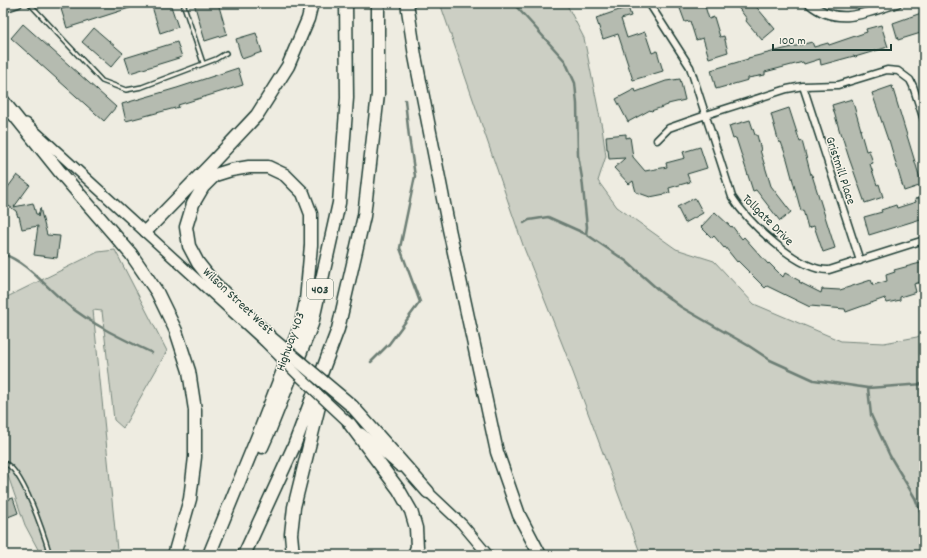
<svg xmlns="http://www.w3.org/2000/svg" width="927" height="558" font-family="Dekko,sans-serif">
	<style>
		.green { fill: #cccfc4; stroke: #76867c }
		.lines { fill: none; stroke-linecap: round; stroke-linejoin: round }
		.stream { stroke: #6c7e74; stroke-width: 2.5 }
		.building { fill: #b5bbb0; stroke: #1f3d34 }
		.service-casing { stroke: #1f3d34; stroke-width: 6 }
		.minor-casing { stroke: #1f3d34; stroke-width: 9 }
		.tertiary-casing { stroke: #1f3d34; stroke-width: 11 }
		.secondary-casing { stroke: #1f3d34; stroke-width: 12 }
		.motorway-casing { stroke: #1f3d34; stroke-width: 15 }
		.service { stroke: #f7f3e8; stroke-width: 3 }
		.minor { stroke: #f7f3e8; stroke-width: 6 }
		.tertiary { stroke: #f7f3e8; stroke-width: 8 }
		.secondary { stroke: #f7f3e8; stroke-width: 9 }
		.motorway { stroke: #f7f3e8; stroke-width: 12 }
		.secondary-bridge-casing { stroke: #1f3d34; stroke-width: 12; stroke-linecap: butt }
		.motorway-bridge-casing { stroke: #1f3d34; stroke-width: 15; stroke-linecap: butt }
		.secondary-bridge { stroke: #f7f3e8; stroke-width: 9 }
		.motorway-bridge { stroke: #f7f3e8; stroke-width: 12 }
		.labels { text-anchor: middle; stroke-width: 3; stroke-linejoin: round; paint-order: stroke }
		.shield { fill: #f7f3e8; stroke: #60746a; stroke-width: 1 }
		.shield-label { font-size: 12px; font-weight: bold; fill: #1f3d34 }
		.street-label { font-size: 13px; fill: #1f3d34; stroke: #f7f3e8 }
	</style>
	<rect width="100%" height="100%" fill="#eeece1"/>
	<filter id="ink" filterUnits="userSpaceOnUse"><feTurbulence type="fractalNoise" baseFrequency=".025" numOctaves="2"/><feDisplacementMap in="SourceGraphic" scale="8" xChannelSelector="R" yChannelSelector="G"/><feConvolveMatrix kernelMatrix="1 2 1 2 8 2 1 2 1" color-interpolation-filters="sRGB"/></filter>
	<g filter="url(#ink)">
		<path class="green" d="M440,3H566L584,38L602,128L606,156L598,181L617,207L676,249L714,261L754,304L841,341L884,343L917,337L924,333V555H641L565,351L524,248Z
			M115,250L167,351L123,428L114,420L102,311L93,310L117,550L113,555H41L25,525L6,470L3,464V299L98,252Z"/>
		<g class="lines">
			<path class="stream" d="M513,3L533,25L565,61L575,83L577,104L578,155L582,178L587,227L586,234
				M524,223L529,220L548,217L586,234L626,261L662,293L681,307L749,346L770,360L814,380L868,388L924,384
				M3,254C29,263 46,288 68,305C93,325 123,339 152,353
				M371,362L389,344L420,302L400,248L415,176L409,137L405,100
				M868,388L871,415L890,456L915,498L924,521"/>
		</g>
		<path class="building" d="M80,3H141L142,4L67,28L61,9Z
			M151,3H170L178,27L160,33Z
			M194,3H218L227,34L205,41Z
			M678,3H704L709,19L714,17L720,37L724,36L728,52L709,58L703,38L696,40L690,21L685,22Z
			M741,3H753L775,29L762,40L746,21L747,19L737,6Z
			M628,7L631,16L621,19L627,38L645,32L652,53L657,51L663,71L633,80L618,34L603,39L596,18Z
			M924,12V32L898,40L893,23Z
			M23,24L116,107L104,121L11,38Z
			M881,25L888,47L855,57L854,56L821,65L820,59L804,64L803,62L765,72V75L748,78V80L716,89L711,70L748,59V58L812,42L814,47L828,43L829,45L867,32L866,29Z
			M94,28L123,53L111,67L82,42Z
			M256,33L262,52L242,59L236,39Z
			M177,42L182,57L130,73L125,58Z
			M238,68L243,85L178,105L179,107L126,121L122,104L177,88Z
			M680,79L685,100L668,104V105L651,111L650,110L628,122L616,99L635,89L636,92L666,81Z
			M892,86L922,185L904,191L889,140H888L872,93Z
			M852,99L861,130H860L866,151L869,150L873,163L870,164L877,185L879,184L883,197L865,203L849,158L842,136H841L832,105Z
			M789,108L800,142L802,141L811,175H812L835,248L823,252L814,226L808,228L803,210L801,211L787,159L781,142L779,143L771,114Z
			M750,120L755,135H757L761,150H760L771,186L791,212L780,221L756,190L753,191L736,138L733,139L729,126Z
			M626,134V138L630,137L633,157L645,171L667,167L666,163L685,158L683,152L700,147L707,168L687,174L690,182L669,188L670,193L650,197L636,192L633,181L629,184L614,168L625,158L609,159L608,149H607L606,136Z
			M17,175L30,185L14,207L33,203L36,214H38V217L40,208L47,235L60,236L57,258L34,255L38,226L22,229L19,216L18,217L16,211L3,202V194Z
			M924,196V218L869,235L864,217L882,212L881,210L896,205L897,208L916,202L915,199Z
			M695,198L703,213L685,223L677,207Z
			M715,212L731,227L732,226L742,239L744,237L768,264L769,263L783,277L785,273L800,281L799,282L821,293L822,289L840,290L871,280L873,285L887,281L886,275L895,272L894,270L924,262V281L914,284L916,292L900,297V300L887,303L885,298L846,312L845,309L810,306V307L767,286L765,288L738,261L737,262L725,247L724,248L714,236L712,238L701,227Z
			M13,498L18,513L3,519V501Z"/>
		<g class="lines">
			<defs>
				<path id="service" d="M29,3L102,81L126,90L142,87L216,59L226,53
					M183,3L203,63
					M3,463C22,465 45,538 50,555"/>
				<path id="minor" d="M649,3L690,67L732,197C748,222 798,271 829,270L924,240
					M803,86L860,261
					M657,140L669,128L706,115L787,89L803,86L838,85L887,70L898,71L910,80L913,86L924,120"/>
				<path id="tertiary" d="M809,3C837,27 866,13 897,3
					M3,8L18,3"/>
				<path id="secondary" d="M26,123L264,341
					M361,433L400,467
					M424,488L462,524L488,555"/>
				<path id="motorway" d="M407,3L415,56L449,229L497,452L519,515L540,555
					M3,101L60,172L131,254L157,292L176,331L189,371L195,410V457L190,499L174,555
					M146,231L211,164L257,115L288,66L308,19L312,3
					M352,406L428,492
					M349,423L399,490L411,511L416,528L417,547L414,555
					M262,447L270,429L312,324L339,203L347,98L346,3
					M209,555L259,433L301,324L306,301L311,245V214L303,193L285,175L268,167H249L231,170L215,175L203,187L193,204L186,227L189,246L198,263L213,282L271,338
					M244,555L294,446L338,329L364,216L378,94V3
					M293,555L291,534L294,507L324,386"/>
			</defs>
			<use href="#service" class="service-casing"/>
			<use href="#minor" class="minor-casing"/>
			<use href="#tertiary" class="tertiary-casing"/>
			<use href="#secondary" class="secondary-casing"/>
			<use href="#motorway" class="motorway-casing"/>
			<use href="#service" class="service"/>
			<use href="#minor" class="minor"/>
			<use href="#tertiary" class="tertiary"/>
			<use href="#secondary" class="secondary"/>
			<use href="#motorway" class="motorway"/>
			<defs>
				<path id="secondary-bridge" d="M264,341L299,376L349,423"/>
				<path id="motorway-bridge" d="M271,338L352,406"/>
			</defs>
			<use href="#secondary-bridge" class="secondary-bridge-casing"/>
			<use href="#motorway-bridge" class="motorway-bridge-casing"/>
			<use href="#secondary-bridge" class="secondary-bridge"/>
			<use href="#motorway-bridge" class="motorway-bridge"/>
		</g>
	</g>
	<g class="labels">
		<rect class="shield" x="307" y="279" width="26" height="20" rx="3"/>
		<g class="shield-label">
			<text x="320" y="293">403</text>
		</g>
		<g class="street-label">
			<text transform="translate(842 170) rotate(72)" y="5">Gristmill Place</text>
			<text transform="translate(769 219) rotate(45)" y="5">Tollgate Drive</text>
			<text transform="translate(239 300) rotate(43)" y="5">Wilson Street West</text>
			<text transform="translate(289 341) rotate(-70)" y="5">Highway 403</text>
		</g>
	</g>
	<rect width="927" height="558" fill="none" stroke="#f7f3e8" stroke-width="16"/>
	<rect x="8" y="8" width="911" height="542" fill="none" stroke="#1f3d34" stroke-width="1.5" filter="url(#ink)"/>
	<path d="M773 44v6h118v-6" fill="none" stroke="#1f3d34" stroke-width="2"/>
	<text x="779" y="44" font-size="12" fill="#1f3d34" stroke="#f7f3e8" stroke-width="3" paint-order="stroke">100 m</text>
</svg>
